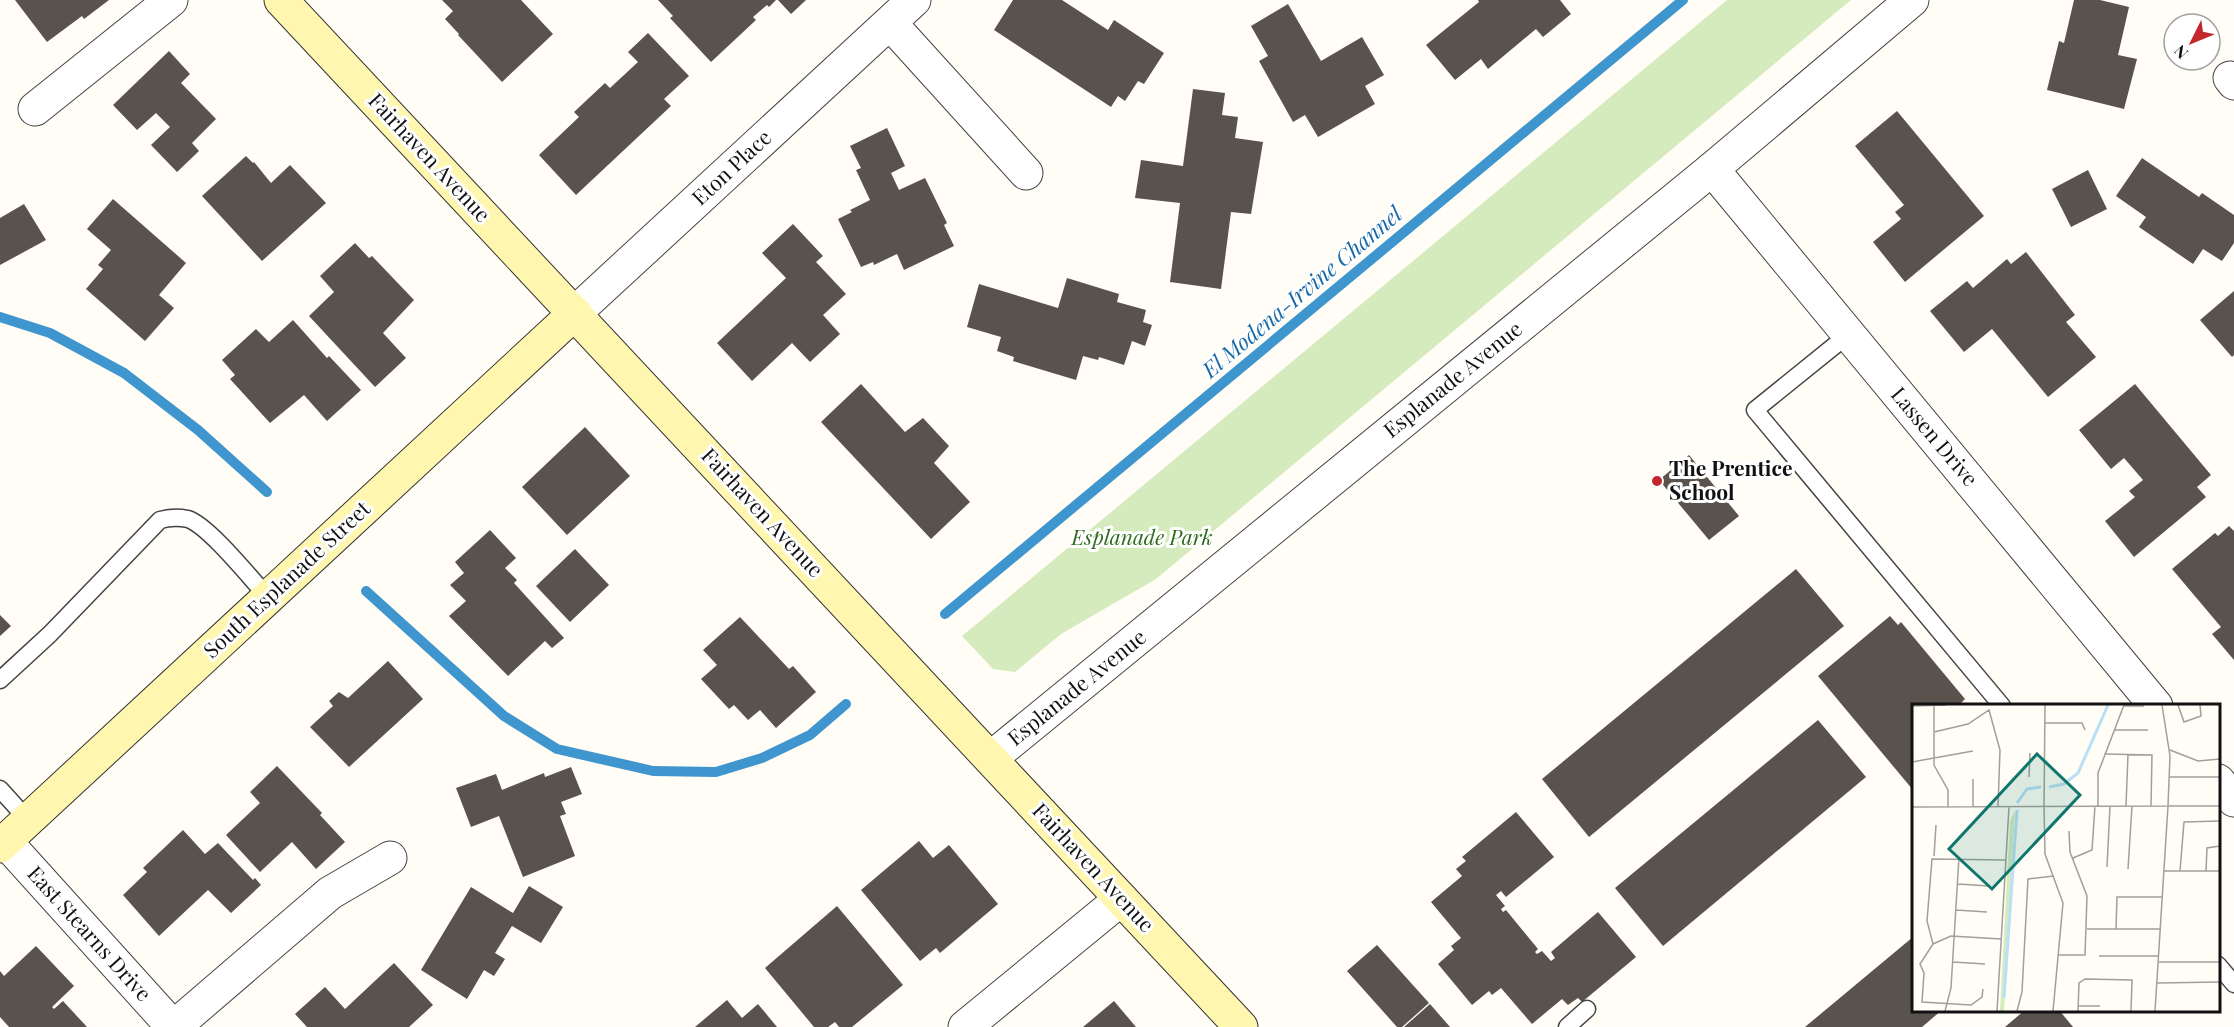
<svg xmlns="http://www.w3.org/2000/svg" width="2234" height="1027" font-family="'Playfair Display',serif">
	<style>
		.green { fill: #d5ebbd }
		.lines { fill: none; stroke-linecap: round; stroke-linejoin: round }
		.stream { stroke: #3f96cf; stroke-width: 10 }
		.building { fill: #5a524d }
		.service-casing { stroke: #444; stroke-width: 19 }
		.minor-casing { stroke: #444; stroke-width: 35 }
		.tertiary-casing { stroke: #444; stroke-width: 35 }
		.secondary-casing { stroke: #333; stroke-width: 35 }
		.service { stroke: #fff; stroke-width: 16 }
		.minor { stroke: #fff; stroke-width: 33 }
		.tertiary { stroke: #fff; stroke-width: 33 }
		.secondary { stroke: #fff6b0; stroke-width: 33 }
		.poi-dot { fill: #c4262e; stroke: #fff; stroke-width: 2 }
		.labels { text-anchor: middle; stroke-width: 6; stroke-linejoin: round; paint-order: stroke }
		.street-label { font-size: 21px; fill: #111; stroke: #fff }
		.poi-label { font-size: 21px; font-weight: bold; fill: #111; stroke: #fff; text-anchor: start }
		.park-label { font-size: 21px; font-style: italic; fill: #2f6b1f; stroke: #fff }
		.water-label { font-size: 22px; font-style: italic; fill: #1768a6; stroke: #fff }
		.inset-river { fill: none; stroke: #b9e0f7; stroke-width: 3 }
		.inset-road { fill: none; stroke: #a09f9a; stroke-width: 1.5 }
		.view { fill: #0f766e; fill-opacity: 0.15; stroke: #0f766e; stroke-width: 3 }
		.inset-edge { fill: none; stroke: #111; stroke-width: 3 }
	</style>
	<rect width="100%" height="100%" fill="#fffdf5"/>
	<path class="green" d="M1727,0H1851L1156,579L1061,634L1015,672L993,669L962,636Z"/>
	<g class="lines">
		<path class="stream" d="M0,317L50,333L124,373L198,430L267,492
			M366,591L504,716L557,749L653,771L716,772L762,758L810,735L846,704
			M945,614L1683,0"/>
	</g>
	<path class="building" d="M15,0H109L84,19L82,16L47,42Z
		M442,0H521L553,34L502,82L458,35L459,34L445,19L453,11Z
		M658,0H776L769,7L767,5L753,17L756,20L711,62L670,18L673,16Z
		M778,0H806L791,14Z
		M1013,0H1062L1108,30L1114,20L1164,53L1144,84L1138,81L1125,101L1118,96L1111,107L994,30Z
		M1478,0H1560L1571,14L1543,37L1536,29L1488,69L1481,59L1455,80L1426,45L1479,2Z
		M2074,0H2100L2129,7L2118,55L2137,59L2124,109L2047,90L2059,41L2064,43Z
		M1288,4L1321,61L1362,37L1384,75L1365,86L1375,104L1318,137L1305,115L1293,122L1259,61L1268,56L1251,26Z
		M648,33L689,76L664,99L671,106L576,195L539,155L579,117L574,112L605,83L610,88L638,62L628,52Z
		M169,51L190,74L181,83L216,119L192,143L199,151L177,172L151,145L170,127L156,113L137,130L113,105Z
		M1193,89L1225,93L1222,115L1238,117L1235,138L1263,142L1251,214L1231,212L1221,289L1170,282L1180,203L1135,198L1141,160L1183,166Z
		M1897,111L1984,216L1905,282L1873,242L1901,219L1895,212L1904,205L1855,146Z
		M887,128L905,166L891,173L899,190L925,178L947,223L944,225L954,246L904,270L897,254L874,265L873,262L861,267L838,219L852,212L850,210L870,200L856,170L861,168L850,146Z
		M246,156L253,163L254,162L271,183L290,165L326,203L262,261L202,196Z
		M2142,158L2199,197L2202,193L2234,215V243L2222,261L2203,249L2193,264L2139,227L2146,217L2116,196Z
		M2088,170L2107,209L2071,227L2052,189Z
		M113,199L186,263L159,295L174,308L145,341L86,289L103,269L98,265L111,250L87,229Z
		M24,204L46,240L0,265V218Z
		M793,224L823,256L816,262L846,294L823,315L840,334L810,362L792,343L752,381L717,343L786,278L762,253Z
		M355,243L369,258L372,256L414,300L383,333L406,358L375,387L309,316L334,292L320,276Z
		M2026,252L2075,315L2066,322L2096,357L2048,397L1992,329L1964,352L1930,311L1967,281L1973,288L2007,259L2011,264Z
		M1067,278L1119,294L1117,302L1146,310L1143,322L1152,325L1145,346L1132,341L1124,365L1099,357L1098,360L1083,356L1076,380L1013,361L1014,357L997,351L1001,337L967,327L979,284L1058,308Z
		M2234,291V355L2232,357L2200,320Z
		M293,320L327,358L329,356L361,390L327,421L304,395L270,423L230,379L235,375L222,360L256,329L269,342Z
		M861,384L905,432L923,418L949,446L934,463L970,502L931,539L821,422Z
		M2135,384L2211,475L2197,487L2206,497L2134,557L2105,521L2135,497L2129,491L2143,480L2124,458L2111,469L2079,430Z
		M585,427L630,476L567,535L522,487Z
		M1689,455L1739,516L1709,540L1659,480Z
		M2229,526L2234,531V660L2212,634L2221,627L2172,569L2215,533L2218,536Z
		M490,530L516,558L505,568L517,580L514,583L564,638L552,648L545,641L508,676L449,616L466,601L450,585L464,573L455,562Z
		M575,549L609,585L570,622L536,586Z
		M1796,569L1844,626L1589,837L1542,779Z
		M0,615L11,626L0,636Z
		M1890,616L1898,625L1901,622L1965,699L1961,703L1964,706H1913V790L1818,676Z
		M740,617L789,669L793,666L816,692L776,728L760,710L748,720L734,705L729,709L701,679L717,665L703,650Z
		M388,661L423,699L349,767L310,727L333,706L329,701L339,692L348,698Z
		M1818,720L1866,777L1663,946L1615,888Z
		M277,766L322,813L320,815L345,842L316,869L292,842L260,872L226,835L260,803L250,792Z
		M571,767L582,794L561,802L566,814L560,816L575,856L523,877L499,816L471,827L456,788L496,774L502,790L544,773L545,777Z
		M1516,812L1554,857L1506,897L1501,891L1496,895L1505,906L1501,909L1503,912L1506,910L1538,949L1535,952L1537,954L1542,951L1551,961L1555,958L1551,952L1598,912L1636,957L1582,1002L1578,998L1568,1005L1562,999L1532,1024L1501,988L1492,995L1489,991L1472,1005L1438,964L1454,950L1451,946L1461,938L1431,902L1462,876L1456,869L1466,861L1462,857Z
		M183,830L205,854L218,843L253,880L255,878L261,885L231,913L208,890L159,936L123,895L147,872L143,868Z
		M919,841L933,858L949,845L998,904L940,953L936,948L920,961L861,890Z
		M529,886L563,907L541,943L512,926L495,953L505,959L494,976L484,970L467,999L421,970L471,887L513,913Z
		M837,906L903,985L852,1027H839L835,1022L828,1027H814L765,968Z
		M1913,937V1010H1942L1922,1027H1805Z
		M1377,945L1429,1003L1402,1027H1397L1347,971Z
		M36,946L74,986L52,1007L54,1009L63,1001L87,1027H9L0,1017V971L4,976Z
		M394,963L433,1005L409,1027H307L295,1014L325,987L345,1009Z
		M727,1000L742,1018L758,1004L777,1027H695Z
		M1114,1001L1136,1027H1083Z
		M1430,1004L1450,1027H1404Z
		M2025,1010H2059L2073,1027H2005Z"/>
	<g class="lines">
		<defs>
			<path id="service" d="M1849,334L1755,410L2002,706
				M0,680L50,634L160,520C170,517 178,517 188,519C209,526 251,579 268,597
				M0,789L28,820
				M2218,965L2234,984
				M1567,1027L1587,1009"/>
			<path id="minor" d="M890,23L1026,173
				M2230,78L2234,83
				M35,109L171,0
				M1712,169L2156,706
				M575,313L914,0
				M2218,781L2234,800
				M5,841L173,1027
				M174,1027L330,893L390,858
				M965,1027L1121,899"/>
			<path id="tertiary" d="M991,758L1712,169L1912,0"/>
			<path id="secondary" d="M281,0L1241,1027
				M0,846L575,313"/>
		</defs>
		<use href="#service" class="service-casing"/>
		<use href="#minor" class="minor-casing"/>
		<use href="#tertiary" class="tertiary-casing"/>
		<use href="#secondary" class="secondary-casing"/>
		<use href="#service" class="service"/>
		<use href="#minor" class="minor"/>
		<use href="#tertiary" class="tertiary"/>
		<use href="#secondary" class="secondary"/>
	</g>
	<circle class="poi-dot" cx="1657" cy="481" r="6"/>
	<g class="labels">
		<g class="street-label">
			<text transform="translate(429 158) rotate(47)" y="7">Fairhaven Avenue</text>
			<text transform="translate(732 168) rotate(-43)" y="7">Eton Place</text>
			<text transform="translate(1453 380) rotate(-39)" y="7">Esplanade Avenue</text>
			<text transform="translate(1934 437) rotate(50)" y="7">Lassen Drive</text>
			<text transform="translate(762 513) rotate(47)" y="7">Fairhaven Avenue</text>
			<text transform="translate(287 580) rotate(-43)" y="7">South Esplanade Street</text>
			<text transform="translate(1077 688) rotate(-39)" y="7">Esplanade Avenue</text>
			<text transform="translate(1093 868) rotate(47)" y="7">Fairhaven Avenue</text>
			<text transform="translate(89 934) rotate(48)" y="7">East Stearns Drive</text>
		</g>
		<g class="poi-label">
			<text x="1669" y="476">The Prentice<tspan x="1669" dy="24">School</tspan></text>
		</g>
		<g class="park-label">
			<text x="1142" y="545">Esplanade Park</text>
		</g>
		<g class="water-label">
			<text transform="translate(1302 292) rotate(-40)" y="8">El Modena-Irvine Channel</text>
		</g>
	</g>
	<g transform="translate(1912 704)">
		<rect width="308" height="308" fill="#fffdf5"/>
		<path d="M103,106L92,307H88L98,117Z" fill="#d5ebbd"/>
		<path class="inset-river" d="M137,83L152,80L166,69L196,1M105,99L115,85L129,83M92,294L105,106"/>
		<path class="inset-road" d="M22,1V61L36,86V103M266,1L272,18L289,12L288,1M0,2L34,1M212,2H232M132,19H170L173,26M202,26H236M22,28L56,20L77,6L88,46L86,103M258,46L286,57L308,55M192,50L240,51L239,102M0,58L61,47M117,73L118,49M257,73H308M61,75V103M186,102V69L212,1M214,102L216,50M0,103L256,102L258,52L250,1M132,103L133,150L151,199L141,307M132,103L133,1M22,152L24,121M161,154L180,146L183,102M195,163L198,102M216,165L220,102M252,167H308M268,167L272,118L308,117M294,167L295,144L308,142M46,180L77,182M44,206L75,208M175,225H249M204,225L205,193H251M21,240L39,232L89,235M147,251H173L175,192L158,148L157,127M187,252H247M41,258L73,260M247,258H308M245,279L308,278M71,285L70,293L59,301L10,298L12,269L8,260L21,240L15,217L20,155L94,156M166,302H188M33,307L39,284L47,153M85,307L97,103M105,307L110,288L116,175L142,172M166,307L167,279L173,275L220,276L219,307M243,307L256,102H308"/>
		<path class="view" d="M125,50L168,91L80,185L37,145Z"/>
		<rect width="308" height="308" class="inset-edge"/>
	</g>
	<g transform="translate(2192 42) rotate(227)"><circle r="28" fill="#ffffff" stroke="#a0a0a0" stroke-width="1.5"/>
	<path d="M0-4.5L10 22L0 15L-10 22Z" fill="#c4262e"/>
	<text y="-9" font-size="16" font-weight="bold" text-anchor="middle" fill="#111111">N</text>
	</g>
</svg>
